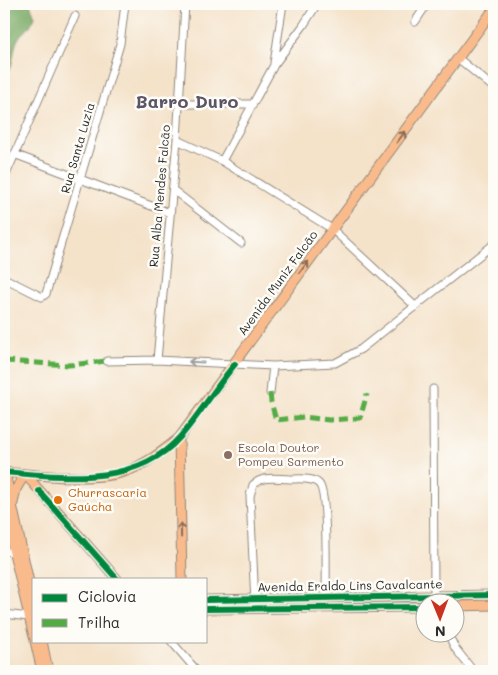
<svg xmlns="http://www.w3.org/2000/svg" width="498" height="675" font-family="Mali,sans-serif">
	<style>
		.green { fill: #94c270; stroke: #60764e }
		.forest { fill: #77a862; stroke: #516a46 }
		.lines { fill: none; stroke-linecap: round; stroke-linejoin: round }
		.minor-casing { stroke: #90867a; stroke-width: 9 }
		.major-casing { stroke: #90867a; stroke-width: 11 }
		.minor { stroke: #fff; stroke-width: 7 }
		.major { stroke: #fabb8c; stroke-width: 9 }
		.quiet { stroke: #54ab44; stroke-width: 5; stroke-dasharray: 10 5; stroke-linecap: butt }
		.cycleway-casing { stroke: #fdfcf7; stroke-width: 9 }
		.cycleway { stroke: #00873e; stroke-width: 6 }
		.oneway { stroke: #886c57 }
		.oneway2 { stroke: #a0a0a0 }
		.education-dot { fill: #8d6e63; stroke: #fdfcf7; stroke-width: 2 }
		.food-dot { fill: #e8710a; stroke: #fdfcf7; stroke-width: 2 }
		.labels { text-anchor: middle; stroke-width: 5; stroke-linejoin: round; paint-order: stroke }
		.street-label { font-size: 12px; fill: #2b2b2b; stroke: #fdfcf7 }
		.education-label { font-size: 12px; fill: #785e54; stroke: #fdfcf7; text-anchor: start }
		.food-label { font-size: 12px; fill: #c56008; stroke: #fdfcf7; text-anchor: start }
		.district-label { font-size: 18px; font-weight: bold; fill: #5c5566; stroke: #fdfcf7 }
	</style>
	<rect width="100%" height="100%" fill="#fdfcf7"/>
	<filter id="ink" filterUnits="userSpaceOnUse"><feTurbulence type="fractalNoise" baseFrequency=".02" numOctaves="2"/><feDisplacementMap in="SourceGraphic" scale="10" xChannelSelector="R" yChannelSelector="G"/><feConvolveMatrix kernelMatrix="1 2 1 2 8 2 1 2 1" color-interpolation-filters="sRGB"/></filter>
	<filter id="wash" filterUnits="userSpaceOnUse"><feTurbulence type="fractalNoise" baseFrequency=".0096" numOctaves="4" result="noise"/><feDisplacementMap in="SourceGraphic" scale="20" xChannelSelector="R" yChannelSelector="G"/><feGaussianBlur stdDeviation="1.12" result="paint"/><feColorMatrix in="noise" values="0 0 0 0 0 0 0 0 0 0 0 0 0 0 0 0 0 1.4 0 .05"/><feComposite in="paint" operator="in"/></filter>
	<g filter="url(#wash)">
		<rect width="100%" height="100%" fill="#f4e2c9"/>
		<path class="green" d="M473,599V602H426L425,604L257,605L258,601Z"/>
		<path class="forest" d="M4,4H30L35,17C31,28 23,30 18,39C11,52 16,66 4,77Z"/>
	</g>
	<g filter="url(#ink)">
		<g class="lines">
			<defs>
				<path id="minor" d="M415,22L427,4
					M459,59L494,88
					M274,63L283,4
					M178,104H251
					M177,140L222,161L332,229L416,307
					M14,154L170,213
					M222,161L274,65L303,26L317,4
					M4,179L75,16
					M173,190L241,243
					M4,278L42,297L46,294L120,44L125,4
					M157,360L177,140L185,4
					M107,361L157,360L273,366L335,363L361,349L494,244
					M433,389L434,597
					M270,393L273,366
					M4,551L13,552
					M255,604L250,496L253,485C263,475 277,479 290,479C298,479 313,477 319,484C328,493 326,581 326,599
					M4,614L29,617
					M447,632L455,648L473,671
					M171,641L197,671"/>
				<path id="major" d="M179,438L182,579
					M4,472C36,475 93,482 124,472C145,465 162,452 179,438L494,9
					M5,473L34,605
					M25,474L117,579
					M13,503L16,489L25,474
					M4,511L34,637
					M206,600L494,595
					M456,606L494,605
					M206,609L426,607
					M35,641L42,671
					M42,641L47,666"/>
			</defs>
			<use href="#minor" class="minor-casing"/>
			<use href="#major" class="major-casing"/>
			<use href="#minor" class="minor"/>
			<use href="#major" class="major"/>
			<path class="quiet" d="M4,361L69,365L107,361
				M270,393L271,402L276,420L304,417L329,420L360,418L367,394"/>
			<defs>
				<path id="cycleway" d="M4,472C64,477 136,487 180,437C200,414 216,387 235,364
					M39,491L117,579
					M206,600L494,595
					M206,609L426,607"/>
			</defs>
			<use href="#cycleway" class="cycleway-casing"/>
			<use href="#cycleway" class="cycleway"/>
		</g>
		<defs><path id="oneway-shaft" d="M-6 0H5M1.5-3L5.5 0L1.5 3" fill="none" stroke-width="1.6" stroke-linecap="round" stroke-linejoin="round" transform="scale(1.25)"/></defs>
		<g class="oneway">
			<use href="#oneway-shaft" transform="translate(401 137) rotate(-53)"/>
			<use href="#oneway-shaft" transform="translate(304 267) rotate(-54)"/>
			<use href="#oneway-shaft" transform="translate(181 530) rotate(-91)"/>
		</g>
		<use class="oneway2" href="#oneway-shaft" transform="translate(196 362) rotate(-177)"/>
	</g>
	<circle class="education-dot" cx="228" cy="455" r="5"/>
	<circle class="food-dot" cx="58" cy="500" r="5"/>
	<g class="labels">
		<g class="street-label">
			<text transform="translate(78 148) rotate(-74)" y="4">Rua Santa Luzia</text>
			<text transform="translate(160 196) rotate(-85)" y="4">Rua Alba Mendes Falcão</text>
			<text transform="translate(278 283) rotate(-54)" y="4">Avenida Muniz Falcão</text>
			<text transform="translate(350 586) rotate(-1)" y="4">Avenida Eraldo Lins Cavalcante</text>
		</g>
		<g class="education-label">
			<text x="238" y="452">Escola Doutor<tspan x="238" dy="14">Pompeu Sarmento</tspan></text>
		</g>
		<g class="food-label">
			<text x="68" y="497">Churrascaria<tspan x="68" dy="14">Gaúcha</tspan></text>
		</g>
		<g class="district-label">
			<text x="187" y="108">Barro Duro</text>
		</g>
	</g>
	<rect width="498" height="675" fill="none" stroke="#fdfcf7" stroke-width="20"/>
	<rect x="32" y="578" width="175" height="65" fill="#fdfcf7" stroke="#a9a8a5"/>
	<rect x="42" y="594" width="25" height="8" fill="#00873e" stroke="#a9a8a5"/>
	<text x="78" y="602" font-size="15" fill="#2b2b2b">Ciclovia</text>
	<rect x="42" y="619" width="25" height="8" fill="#54ab44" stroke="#a9a8a5"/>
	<text x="78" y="628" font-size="15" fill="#2b2b2b">Trilha</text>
	<g transform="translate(440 618) rotate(179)"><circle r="24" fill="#fdfcf7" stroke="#a9a8a5"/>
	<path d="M0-4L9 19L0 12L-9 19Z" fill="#c8321e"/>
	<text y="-8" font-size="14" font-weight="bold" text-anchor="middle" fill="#2b2b2b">N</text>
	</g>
</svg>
